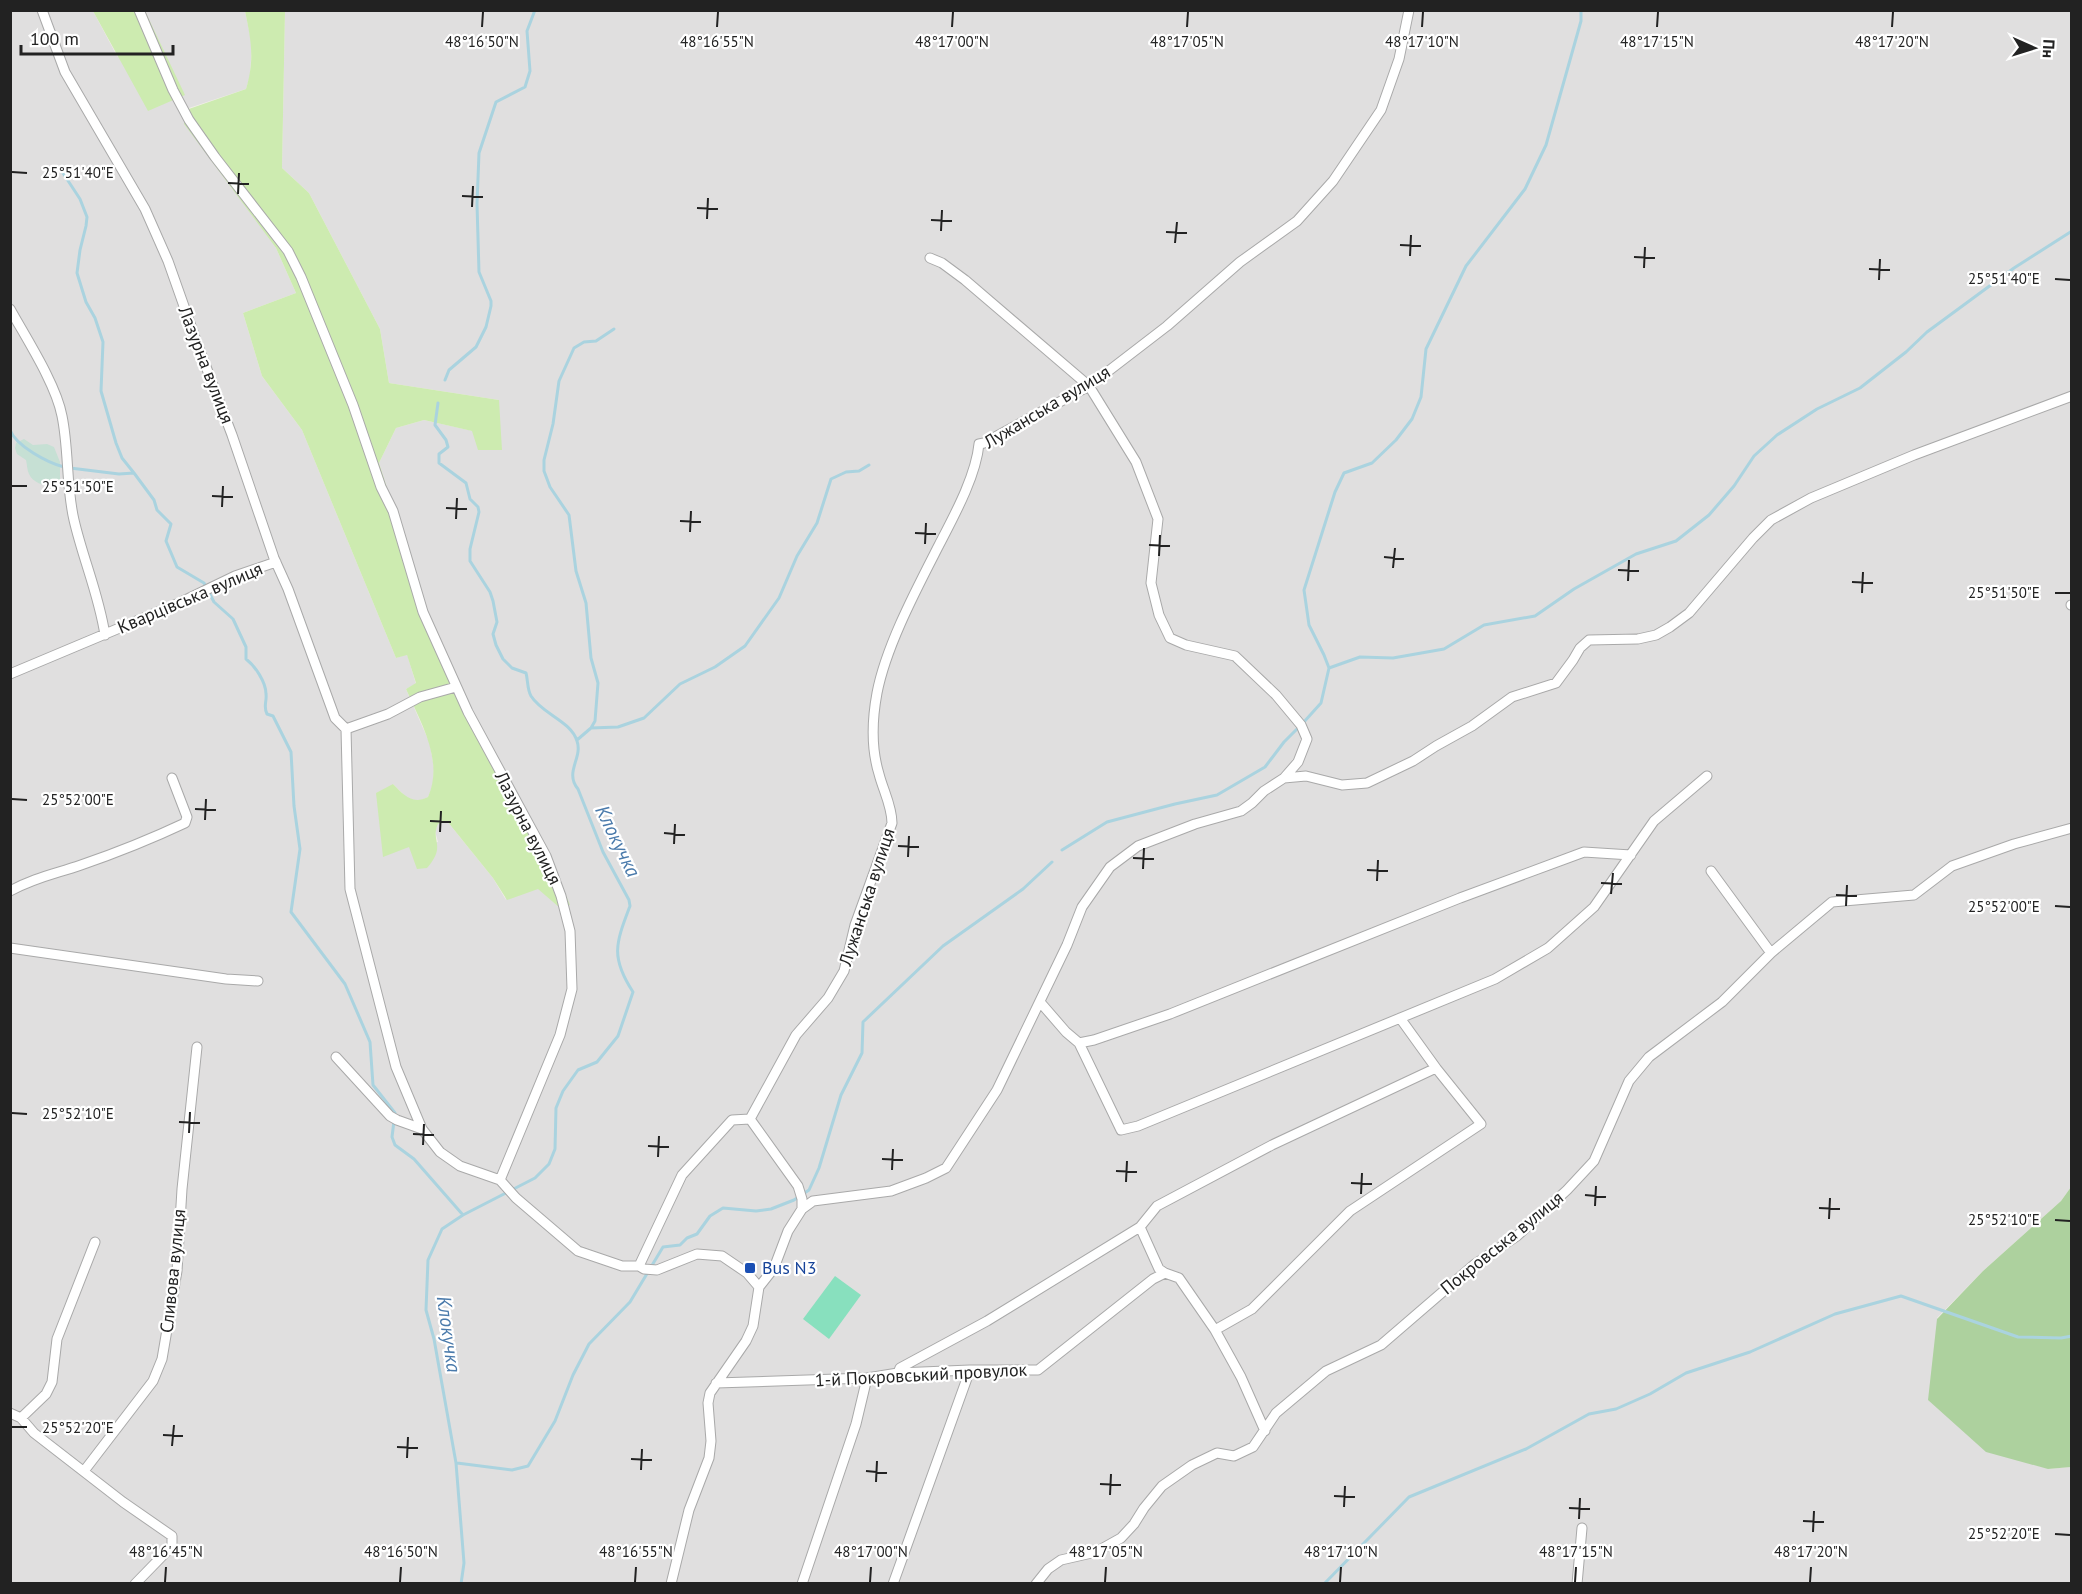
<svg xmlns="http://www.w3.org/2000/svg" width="2082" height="1594" font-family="'PT Sans',sans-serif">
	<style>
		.residential { fill: #e0dfdf }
		.grass { fill: #cdebb0 }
		.forest { fill: #add19e }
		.wetland { fill: #c6e0d4 }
		.pitch { fill: #88e0be }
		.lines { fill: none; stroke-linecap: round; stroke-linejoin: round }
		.stream { stroke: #aad3df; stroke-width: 3 }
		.minor-casing { stroke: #a9a9a9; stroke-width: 11 }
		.minor { stroke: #fff; stroke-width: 9 }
		.ticks { fill: none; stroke: #222; stroke-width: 2 }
		.transit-dot { fill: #1a4fb4; stroke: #fff; stroke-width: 2 }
		.labels { text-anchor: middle; stroke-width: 4.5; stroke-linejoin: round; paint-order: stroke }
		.street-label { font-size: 18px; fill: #222; stroke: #fff }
		.transit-label { font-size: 18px; fill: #164399; stroke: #fff; text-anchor: start }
		.water-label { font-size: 20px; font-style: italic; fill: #4a7aab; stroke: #fff }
		.ticks-label { font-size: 15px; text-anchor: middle; fill: #222; stroke: #fff; stroke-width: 4.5; stroke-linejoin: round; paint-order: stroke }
	</style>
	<rect width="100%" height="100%" fill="#f2efe9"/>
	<path class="residential" d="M11,11H93L117,56L184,95L145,11H245L252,44L250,76L246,89L186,109L276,248L296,293L243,313L262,376L302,430L396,658L407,654L416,684L406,689L430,744L434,768L433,786L428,797L420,801L408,799L393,784L383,856L410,846L438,842L435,831L438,824L447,821L493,878L506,900L469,712L436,640L379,463L396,428L424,420L473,431L499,400L389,383L380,329L309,193L282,168L285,11H2071V1187L2061,1201L1983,1271L1937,1318L2048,1469L2071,1467V1583L11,1584Z"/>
	<path class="grass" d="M93,11H145L185,95L148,111Z
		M245,11H285L282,168L309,193L380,329L389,383L499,400L502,450H478L472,431L424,420L396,428L379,463L436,640L469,712L544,843L570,905L560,908L538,889L507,900L493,878L447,821L438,824C430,841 447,845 427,868L417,869L409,847L383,857L376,793L393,784C404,795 412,805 428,797C444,761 421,723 406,689L416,683L407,655L396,658L302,430L262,376L243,313L296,293L276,248L184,124L186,110L246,89C255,59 251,40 245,11Z"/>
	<path class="forest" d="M2071,1187V1467L2048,1469L1986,1452L1928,1400L1937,1319L1983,1271L2061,1201Z"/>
	<path class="wetland" d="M24,439L33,445L47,444L54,447L60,462V485C51,488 34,485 29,474C27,470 27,464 26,460L17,454L15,448L16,443Z"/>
	<path class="pitch" d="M835,1276L861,1295L829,1339L803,1319Z"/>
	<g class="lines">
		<path class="stream" d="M61,170L80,199L87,217L86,226L80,250L77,273L86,302L95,318L103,342L101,391L116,443L122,458L134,473
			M445,380L449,370L476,347L486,327L491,306V301L479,272L477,204L479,153L496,102L525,87L530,71L527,31L535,10
			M438,403L435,425L446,440L448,447L439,454V463L466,483L470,499L478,507L479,512L470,549V561L490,592L493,601L497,622L493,634L496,645L503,659L512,668L526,673C528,680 527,689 531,696C542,714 571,721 577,741C583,758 564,772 578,789L603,852L629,900L630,906C616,943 610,957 633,992L618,1036L597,1062L578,1070L563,1091L556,1108L555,1149L549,1164L535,1178L463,1215L442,1229L428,1260L426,1310L434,1339L456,1463L464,1563L461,1584
			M10,430C16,446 48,463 64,467
			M70,468L119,474L134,473L154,500L157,510L171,524L166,541L177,567L204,583L214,602L233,619L246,647V659C255,666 266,682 266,694C267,702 263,706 267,714L273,716L291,752L294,806L300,849L291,912L345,984L370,1042L373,1085L395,1113L392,1137L395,1145L414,1159L463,1215
			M1329,668L1360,657L1393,658L1444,649L1484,625L1535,616L1574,589L1636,554L1676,541L1709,515L1734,486L1754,456L1777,435L1817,409L1860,388L1906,352L1927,332L2014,268L2072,231
			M1303,723L1321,703L1329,668L1324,655L1309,625L1304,590L1335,492L1344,473L1372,463L1396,440L1412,419L1421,397L1426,349L1466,266L1525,189L1546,145L1581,21V10
			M591,728L595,721L598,683L591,658L586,603L576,571L569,515L550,487L544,471V460L553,424L559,381L574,348L584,342L596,341L614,329
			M577,740L591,728L618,727L644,718L680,684L715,667L745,646L779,598L797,556L817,523L831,479L846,472L859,471L869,465
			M1062,850L1107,822L1175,804L1217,795L1265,767L1284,742L1298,728
			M457,1463L512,1470L528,1466L555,1421L573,1375L589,1344L630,1302L663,1247L680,1245L687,1238L697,1234L710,1216L723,1208L756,1211L771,1209L794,1200L809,1190L819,1168L841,1095L862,1053L863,1022L943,946L1023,889L1052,862
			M1324,1584L1409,1497L1526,1449L1589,1414L1616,1409L1650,1394L1686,1373L1750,1352L1835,1314L1901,1296L2018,1337L2061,1338L2072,1336"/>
		<defs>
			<path id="minor" d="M42,10L65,72L145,209L168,261L197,343L232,435L274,558L288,589L335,718L346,729L388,714L420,697L456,687
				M139,10L173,90L189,120L215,157L288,251L301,277L353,405L381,487L393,511L423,612L468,712L546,856L561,896L570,931L572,989L560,1035L500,1180L516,1198L578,1251L622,1266H639L644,1269L657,1270L697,1254L722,1256L747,1273L759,1287
				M10,309C26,338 56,384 62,416C69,450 66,486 74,520C83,559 99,595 105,635
				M2071,605H2072
				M10,674L179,603L235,576L276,562
				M346,729L350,889L396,1067L422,1129L440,1152L460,1166L500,1180
				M1284,778L1306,776L1342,785L1367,783L1413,761L1436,746L1472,726L1512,697L1556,683L1573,660L1580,648L1589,640L1638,639L1656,635L1670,627L1689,613L1753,538L1771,520L1811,498L1914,455L2072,396
				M1711,871L1771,953
				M10,891C36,877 55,874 81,865C116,853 151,839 185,823L187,817L172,778
				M10,948L226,979L258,981
				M1040,1002L1066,1032L1079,1043L1094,1040L1170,1014L1460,898L1584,852L1631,855
				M1079,1043L1121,1130L1138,1126L1495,979L1548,948L1594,907L1654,821L1707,776
				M336,1057L390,1116L397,1120L422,1129
				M802,1209V1199L798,1186L750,1119L796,1035L828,998L844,971L855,925L892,823C892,806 883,790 879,774C871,748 872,720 877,693C886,646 917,588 939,545C954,516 976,476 979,444L984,443L1089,386L1167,326L1240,262L1297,221L1333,181L1381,110L1399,59L1409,10
				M1140,1227L1159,1269L1165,1273L1179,1278L1215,1330L1241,1377L1265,1431
				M639,1266L682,1175L732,1120L750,1119
				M1215,1330L1252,1309L1350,1211L1481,1124L1436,1068
				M898,1373L900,1368L987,1321L1140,1227L1157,1206L1272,1145L1436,1068L1400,1018
				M716,1383L867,1378L898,1373L970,1370H1038L1153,1279L1165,1273
				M10,1413L21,1418L34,1433L123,1502L172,1536V1546L135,1584
				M21,1418L46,1394L52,1382L57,1339L95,1242
				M84,1471L153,1381L162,1359L177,1271L182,1189L197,1047
				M671,1584L689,1510L709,1458L711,1441L708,1403L710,1393L746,1341L753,1326L759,1287L774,1268L788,1231L802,1209L813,1201L891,1191L926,1178L946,1168L997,1090L1067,945L1082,907L1110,867L1138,846L1195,824L1241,811L1252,803L1264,791L1284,778L1298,762L1307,739L1301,725L1276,695L1235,656L1186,645L1170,638L1159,615L1151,583L1158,519L1136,462L1089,386L965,280L942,263L930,258
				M802,1584L856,1424L867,1378
				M893,1584L970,1370
				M1036,1584L1048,1569L1061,1560L1096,1552L1121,1538L1134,1524L1144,1508L1162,1486L1192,1465L1217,1453L1234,1456L1253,1447L1276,1413L1326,1371L1381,1345L1475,1264L1517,1236L1567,1190L1594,1161L1629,1081L1649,1057L1722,1002L1771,953L1832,902L1914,895L1952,866L2014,844L2072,828
				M1577,1584L1582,1528"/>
		</defs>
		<use href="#minor" class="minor-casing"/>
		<use href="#minor" class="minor"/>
	</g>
	<path class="ticks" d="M482,27L483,12M717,27L718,12M952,27L953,12M1187,27L1188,12M1422,27L1423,12M1657,27L1658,12M1892,27L1893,12M12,172L27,173M228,183L249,184M238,194L239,173M462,196L483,197M472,207L473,186M697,208L718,209M707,219L708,198M931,220L952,221M941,231L942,210M1166,232L1187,233M1175,243L1177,222M1400,245L1421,246M1410,256L1411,235M1634,257L1655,258M1644,268L1645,247M1869,269L1890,270M2055,279L2070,280M1879,280L1880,259M12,486H27M212,496L233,497M222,507L223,486M446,508L467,509M456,519L457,498M680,521L701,522M690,532L691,511M915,533L936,534M925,544L926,523M1149,545L1170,546M1159,556L1160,535M1384,557L1404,559M1393,568L1395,548M1618,570L1639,571M1628,581L1629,560M1852,582L1873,583M1862,593L1863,572M2055,593H2070M12,799L27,800M195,809L216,810M205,820L206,799M430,821L451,822M440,832L441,811M664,833L685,835M674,844L675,824M898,846L919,847M908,857L909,836M1133,858L1154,859M1143,869L1144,848M1367,870L1388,871M1377,881L1378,860M1601,883L1622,884M1611,894L1613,873M1836,895L1857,896M1846,906L1847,885M2055,906L2070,907M12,1113L27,1114M179,1122L200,1123M189,1133L190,1112M413,1134L434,1135M423,1145L424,1124M648,1146L669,1147M658,1157L659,1136M882,1159L903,1160M892,1170L893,1149M1116,1171L1137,1172M1126,1182L1127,1161M1351,1183L1372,1184M1361,1194L1362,1173M1585,1195L1606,1197M1595,1206L1596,1186M1819,1208L1840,1209M1829,1219L1830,1198M2055,1220L2070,1221M12,1427H27M163,1435L183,1436M172,1446L174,1425M397,1447L418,1448M407,1458L408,1437M631,1459L652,1460M641,1470L642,1449M866,1471L887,1473M876,1482L877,1461M1100,1484L1121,1485M1110,1495L1111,1474M1334,1496L1355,1497M1344,1507L1345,1486M1569,1508L1590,1509M1579,1519L1580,1498M1803,1521L1824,1522M1813,1532L1814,1511M2055,1534L2070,1535M165,1582L166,1567M400,1582L401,1567M635,1582L636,1567M870,1582L871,1567M1105,1582L1106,1567M1340,1582L1341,1567M1575,1582L1576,1567M1810,1582L1811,1567"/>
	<rect class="transit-dot" x="744" y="1262" width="12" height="12" rx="3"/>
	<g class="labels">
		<g class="street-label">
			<text transform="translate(206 365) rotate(69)" y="6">Лазурна вулиця</text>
			<text transform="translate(1047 407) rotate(-31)" y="6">Лужанська вулиця</text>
			<text transform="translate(190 598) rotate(-23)" y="6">Кварцівська вулиця</text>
			<text transform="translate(528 828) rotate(63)" y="6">Лазурна вулиця</text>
			<text transform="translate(867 897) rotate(-72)" y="6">Лужанська вулиця</text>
			<text transform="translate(1502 1243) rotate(-39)" y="6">Покровська вулиця</text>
			<text transform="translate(173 1271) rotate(-84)" y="6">Сливова вулиця</text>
			<text transform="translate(921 1375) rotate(-3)" y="6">1-й Покровський провулок</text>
		</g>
		<g class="transit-label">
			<text x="762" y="1274">Bus N3</text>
		</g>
		<g class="water-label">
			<text transform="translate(618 841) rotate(64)" y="7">Клокучка</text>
			<text transform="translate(449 1334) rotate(82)" y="7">Клокучка</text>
		</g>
	</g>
	<g class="ticks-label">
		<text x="482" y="47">48°16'50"N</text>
		<text x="717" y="47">48°16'55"N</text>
		<text x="952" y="47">48°17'00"N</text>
		<text x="1187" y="47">48°17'05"N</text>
		<text x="1422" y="47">48°17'10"N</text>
		<text x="1657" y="47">48°17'15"N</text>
		<text x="1892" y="47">48°17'20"N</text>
		<text x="78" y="178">25°51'40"E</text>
		<text x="2004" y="284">25°51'40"E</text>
		<text x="78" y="492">25°51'50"E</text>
		<text x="2004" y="598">25°51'50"E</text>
		<text x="78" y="805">25°52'00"E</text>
		<text x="2004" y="912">25°52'00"E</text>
		<text x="78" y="1119">25°52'10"E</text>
		<text x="2004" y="1225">25°52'10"E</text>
		<text x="78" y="1433">25°52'20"E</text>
		<text x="2004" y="1539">25°52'20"E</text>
		<text x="166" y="1557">48°16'45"N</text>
		<text x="401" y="1557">48°16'50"N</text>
		<text x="636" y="1557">48°16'55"N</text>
		<text x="871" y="1557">48°17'00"N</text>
		<text x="1106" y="1557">48°17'05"N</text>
		<text x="1341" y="1557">48°17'10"N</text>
		<text x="1576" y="1557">48°17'15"N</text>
		<text x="1811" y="1557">48°17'20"N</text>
	</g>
	<rect width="2082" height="1594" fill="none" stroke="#222222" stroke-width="24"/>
	<g transform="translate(2034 48) rotate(93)" stroke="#ffffff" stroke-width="4.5" paint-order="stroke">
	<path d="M0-4.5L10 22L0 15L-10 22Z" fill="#222222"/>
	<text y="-9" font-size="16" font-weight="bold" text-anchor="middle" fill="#222222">Пн</text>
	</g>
	<path d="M21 45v9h152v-9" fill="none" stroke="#222222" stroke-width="3"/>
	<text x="30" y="45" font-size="18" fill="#222222" stroke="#ffffff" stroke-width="4.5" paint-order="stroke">100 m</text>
</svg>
